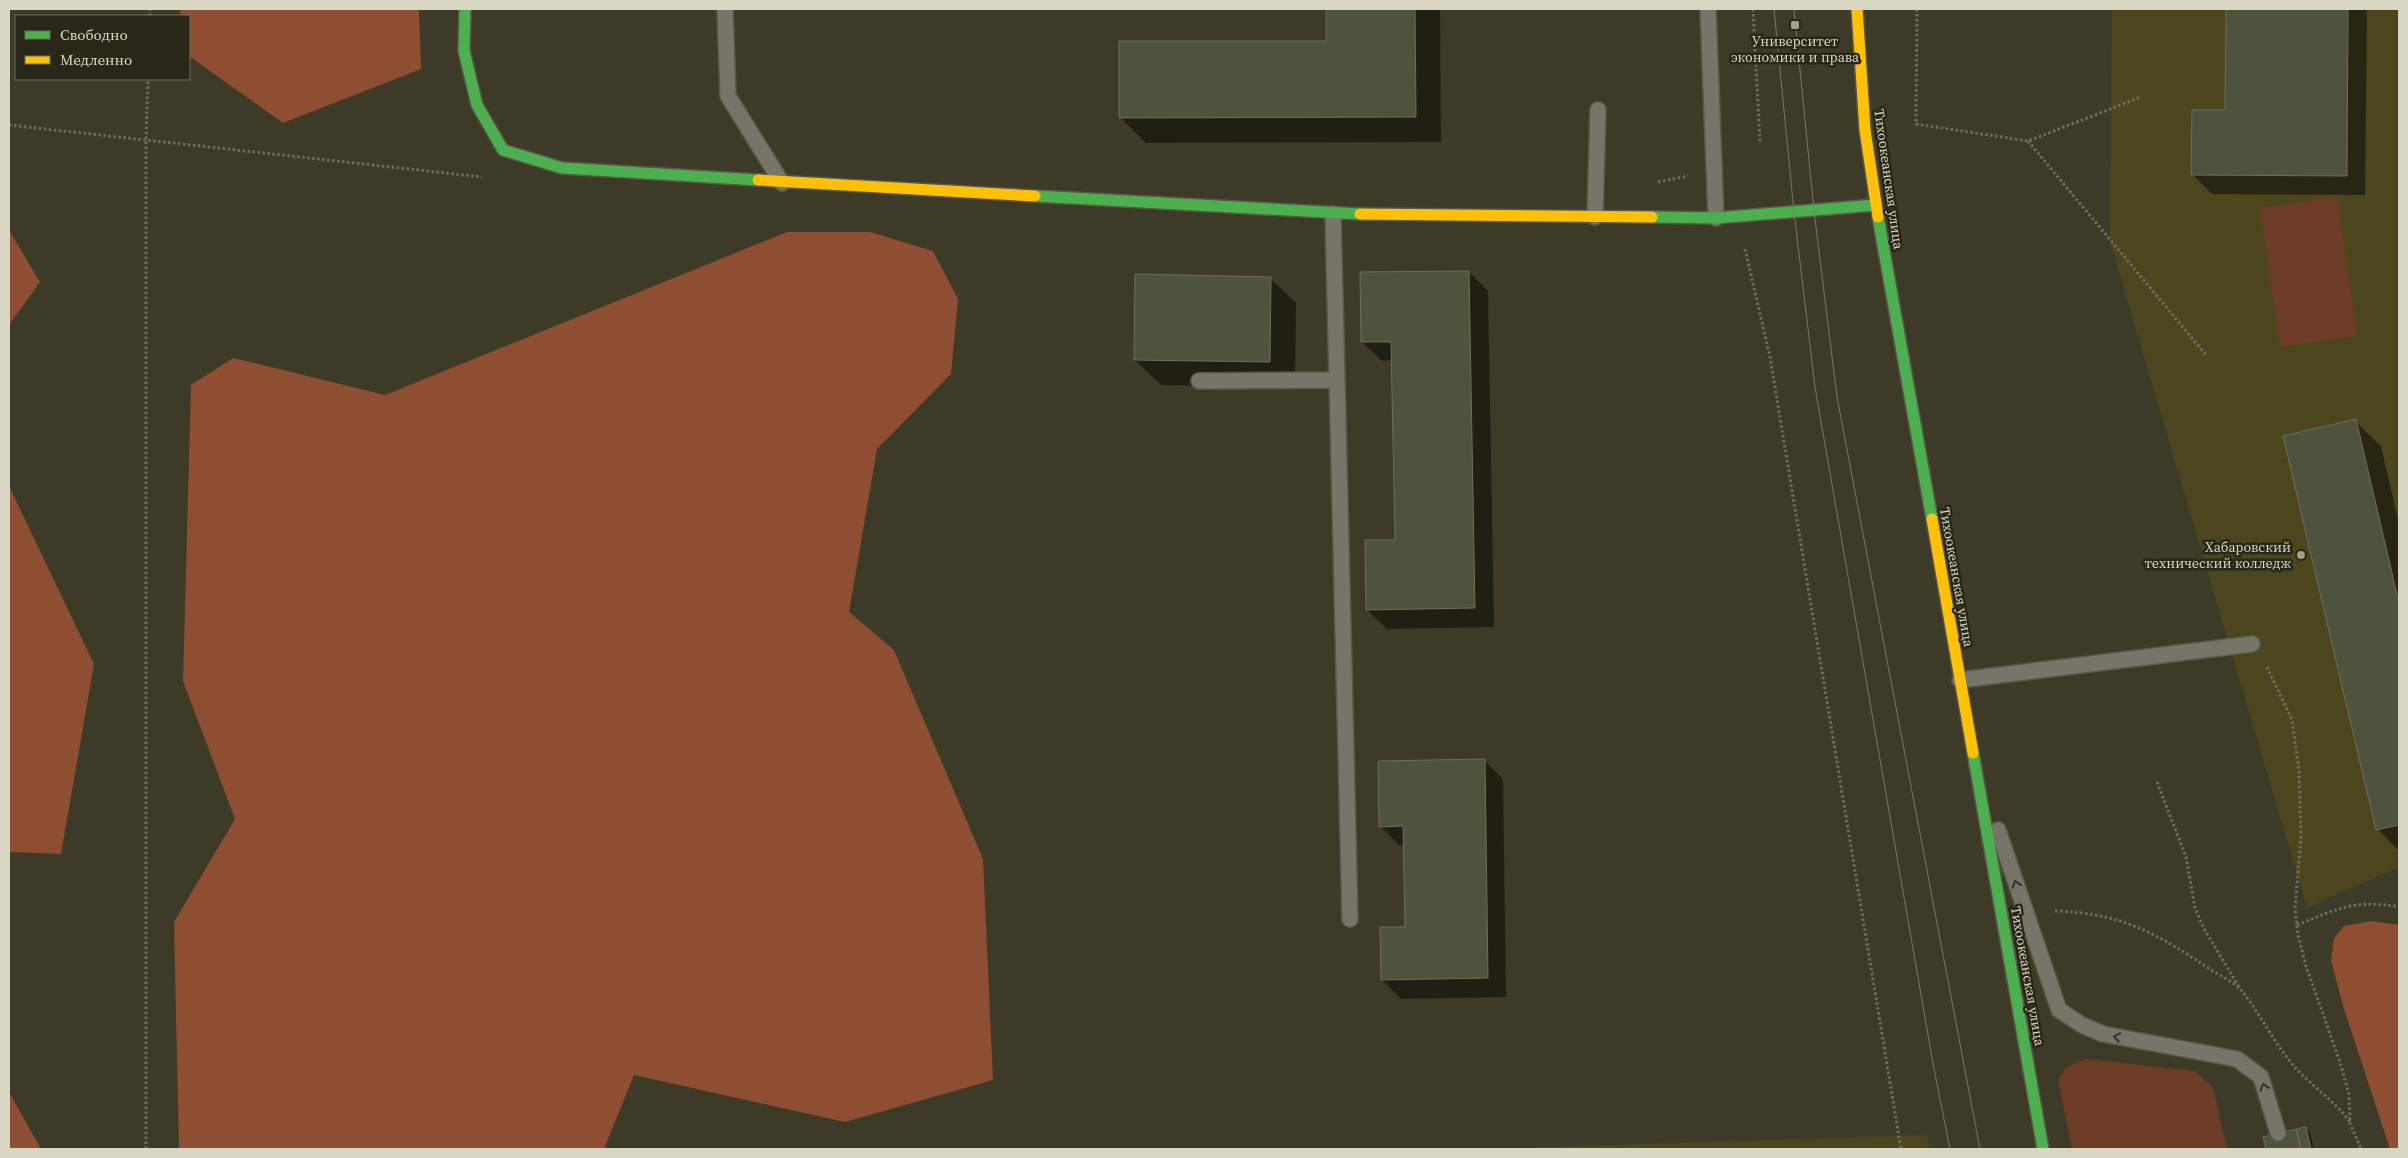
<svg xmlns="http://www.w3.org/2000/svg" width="2408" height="1158" font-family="'Source Serif 4',serif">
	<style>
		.built { fill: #4b461e }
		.green { fill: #6d3c26 }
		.forest { fill: #8d4e31 }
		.shadow { fill: #0007 }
		.building { fill: #50533b; stroke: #6d6e5f }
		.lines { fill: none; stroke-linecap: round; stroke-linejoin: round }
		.lane-casing { stroke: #595747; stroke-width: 18 }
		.fast-casing { stroke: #595747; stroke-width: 14 }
		.slow-casing { stroke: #595747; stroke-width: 14 }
		.path { stroke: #6f6d60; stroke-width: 3; stroke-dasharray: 2.5 2.5; stroke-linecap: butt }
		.lane { stroke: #777567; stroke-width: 15 }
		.fast { stroke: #4caf50; stroke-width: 11 }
		.slow { stroke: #ffc107; stroke-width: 11 }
		.tram { stroke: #79786a; stroke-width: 1 }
		.oneway { stroke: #353324 }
		.poi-dot { fill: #a2a08c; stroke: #292718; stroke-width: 2 }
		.labels { text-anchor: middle; stroke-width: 5; stroke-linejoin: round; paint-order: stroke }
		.poi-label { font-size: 14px; fill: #d9d7c3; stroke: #292718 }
		.street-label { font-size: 14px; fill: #d9d7c3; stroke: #292718 }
	</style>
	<rect width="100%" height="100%" fill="#3d3a27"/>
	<path class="built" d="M2112,9H2399V867L2307,908L2110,242Z
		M1927,1135L1930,1149H1481Z"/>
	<path class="green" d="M2337,196L2357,336L2280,347L2260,208Z
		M2087,1059L2194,1071L2213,1087L2227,1149H2072L2058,1081L2066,1067Z"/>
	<path class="forest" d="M180,9H419L421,69L283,123L189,56V16H181Z
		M9,230L40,282L9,325Z
		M787,232H870L933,251L958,299L951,374L877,449L849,612L894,650L983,859L993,1080L845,1122L634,1075L604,1149H179L174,922L235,819L183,681L191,385L233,358L385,395Z
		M9,486L94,664L61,854L9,852Z
		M2372,921L2399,925V1149H2390L2343,1006L2331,960L2334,938L2344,926Z
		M9,1092L41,1149H9Z"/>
	<path class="shadow" d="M1327,9H1440L1441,142L1146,143L1120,117L1327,42Z
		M2227,9H2367L2365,195L2212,194L2193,175L2227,112Z
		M1469,272L1488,291L1494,627L1387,629L1367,610L1396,541L1393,360L1382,361L1362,342Z
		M1270,278L1296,303L1295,387L1161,385L1135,360Z
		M2355,421L2381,446L2399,524V851L2378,829Z
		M1484,760L1503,779L1506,997L1401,999L1382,980L1406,928L1405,845H1399L1380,826Z
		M2306,1128L2310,1133L2314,1149H2267L2264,1138Z"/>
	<path class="building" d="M1326,9H1415L1416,117L1119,118V41H1326Z
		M2226,9H2348L2347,176L2191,175L2192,110H2225Z
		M1469,271L1475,608L1366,610L1365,540H1395L1391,342H1361L1360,272Z
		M1135,274L1271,277L1270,362L1134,360Z
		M2356,419L2399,603V825L2376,830L2283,436Z
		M1485,759L1488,978L1381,980L1380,927H1405L1403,826L1379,827L1378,761Z
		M2306,1127L2311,1149H2301L2296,1129Z
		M2296,1129L2301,1149H2266L2263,1137Z"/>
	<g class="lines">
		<defs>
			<path id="lane" d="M725,9L728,96L782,183
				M1708,9L1716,218
				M1333,214L1350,919
				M1595,217L1598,110
				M1199,381L1336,380
				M1960,680L2252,644
				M1998,830L2059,1010L2082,1025L2103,1034L2237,1059L2261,1077L2278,1133"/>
			<path id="fast" d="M465,9L464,51L477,105L503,150L562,168L758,180
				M1035,196L1360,214
				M1652,217L1716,218L1876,205
				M1878,217L1932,519
				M1973,753L2043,1149"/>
			<path id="slow" d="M1857,9L1865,130L1878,217
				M758,180L1035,196
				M1360,214L1652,217
				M1932,519L1973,753"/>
		</defs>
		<use href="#lane" class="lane-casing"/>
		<use href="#fast" class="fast-casing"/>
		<use href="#slow" class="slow-casing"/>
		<path class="path" d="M1753,9L1760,142
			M1917,9L1916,124L2028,141L2141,97
			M150,16V9
			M9,125L482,177
			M2028,141L2206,355
			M1658,182L1688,176
			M1745,249L1770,357L1901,1149
			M2267,667L2292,720L2299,771L2301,837L2295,908L2298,935L2306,966L2340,1062L2349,1094L2350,1123L2361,1149
			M2157,782L2186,857L2195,908L2203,927L2239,987
			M2055,911C2121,913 2157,933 2211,970C2221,976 2235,983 2242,991C2261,1015 2274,1043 2294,1066C2311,1086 2334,1100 2350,1122
			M2297,925C2336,909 2356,899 2399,907
			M146,1149V139L148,79"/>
		<use href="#lane" class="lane"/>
		<use href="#fast" class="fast"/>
		<use href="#slow" class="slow"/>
		<path class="tram" d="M1774,9L1794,212L1815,387L1934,1069L1950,1149
			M1794,9L1814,211L1837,397L1980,1149"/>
	</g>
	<defs><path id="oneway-chevron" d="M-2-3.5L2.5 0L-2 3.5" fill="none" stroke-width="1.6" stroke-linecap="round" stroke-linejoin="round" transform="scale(1.25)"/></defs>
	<g class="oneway">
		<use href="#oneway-chevron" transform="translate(2016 884) rotate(-109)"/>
		<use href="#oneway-chevron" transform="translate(2117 1037) rotate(-170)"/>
		<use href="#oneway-chevron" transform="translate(2264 1087) rotate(-109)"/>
	</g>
	<g class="poi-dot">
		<rect x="1790" y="20" width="10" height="10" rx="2.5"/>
		<circle cx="2301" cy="555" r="5"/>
	</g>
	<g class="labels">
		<g class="poi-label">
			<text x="1795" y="46">Университет<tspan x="1795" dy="16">экономики и права</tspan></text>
			<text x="2291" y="552" text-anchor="end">Хабаровский<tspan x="2291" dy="16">технический колледж</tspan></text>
		</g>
		<g class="street-label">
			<text transform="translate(1889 179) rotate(82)" y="5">Тихоокеанская улица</text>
			<text transform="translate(1957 577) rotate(80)" y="5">Тихоокеанская улица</text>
			<text transform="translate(2028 976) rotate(80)" y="5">Тихоокеанская улица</text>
		</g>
	</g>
	<rect width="2408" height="1158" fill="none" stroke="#d9d7c3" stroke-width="20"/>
	<rect x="15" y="15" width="175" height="65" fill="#292718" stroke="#6f6d5c"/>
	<rect x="25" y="31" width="25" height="8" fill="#4caf50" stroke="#6f6d5c"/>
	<text x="60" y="40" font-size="15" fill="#d9d7c3">Свободно</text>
	<rect x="25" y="56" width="25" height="8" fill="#ffc107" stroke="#6f6d5c"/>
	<text x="60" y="65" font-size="15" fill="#d9d7c3">Медленно</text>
</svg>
